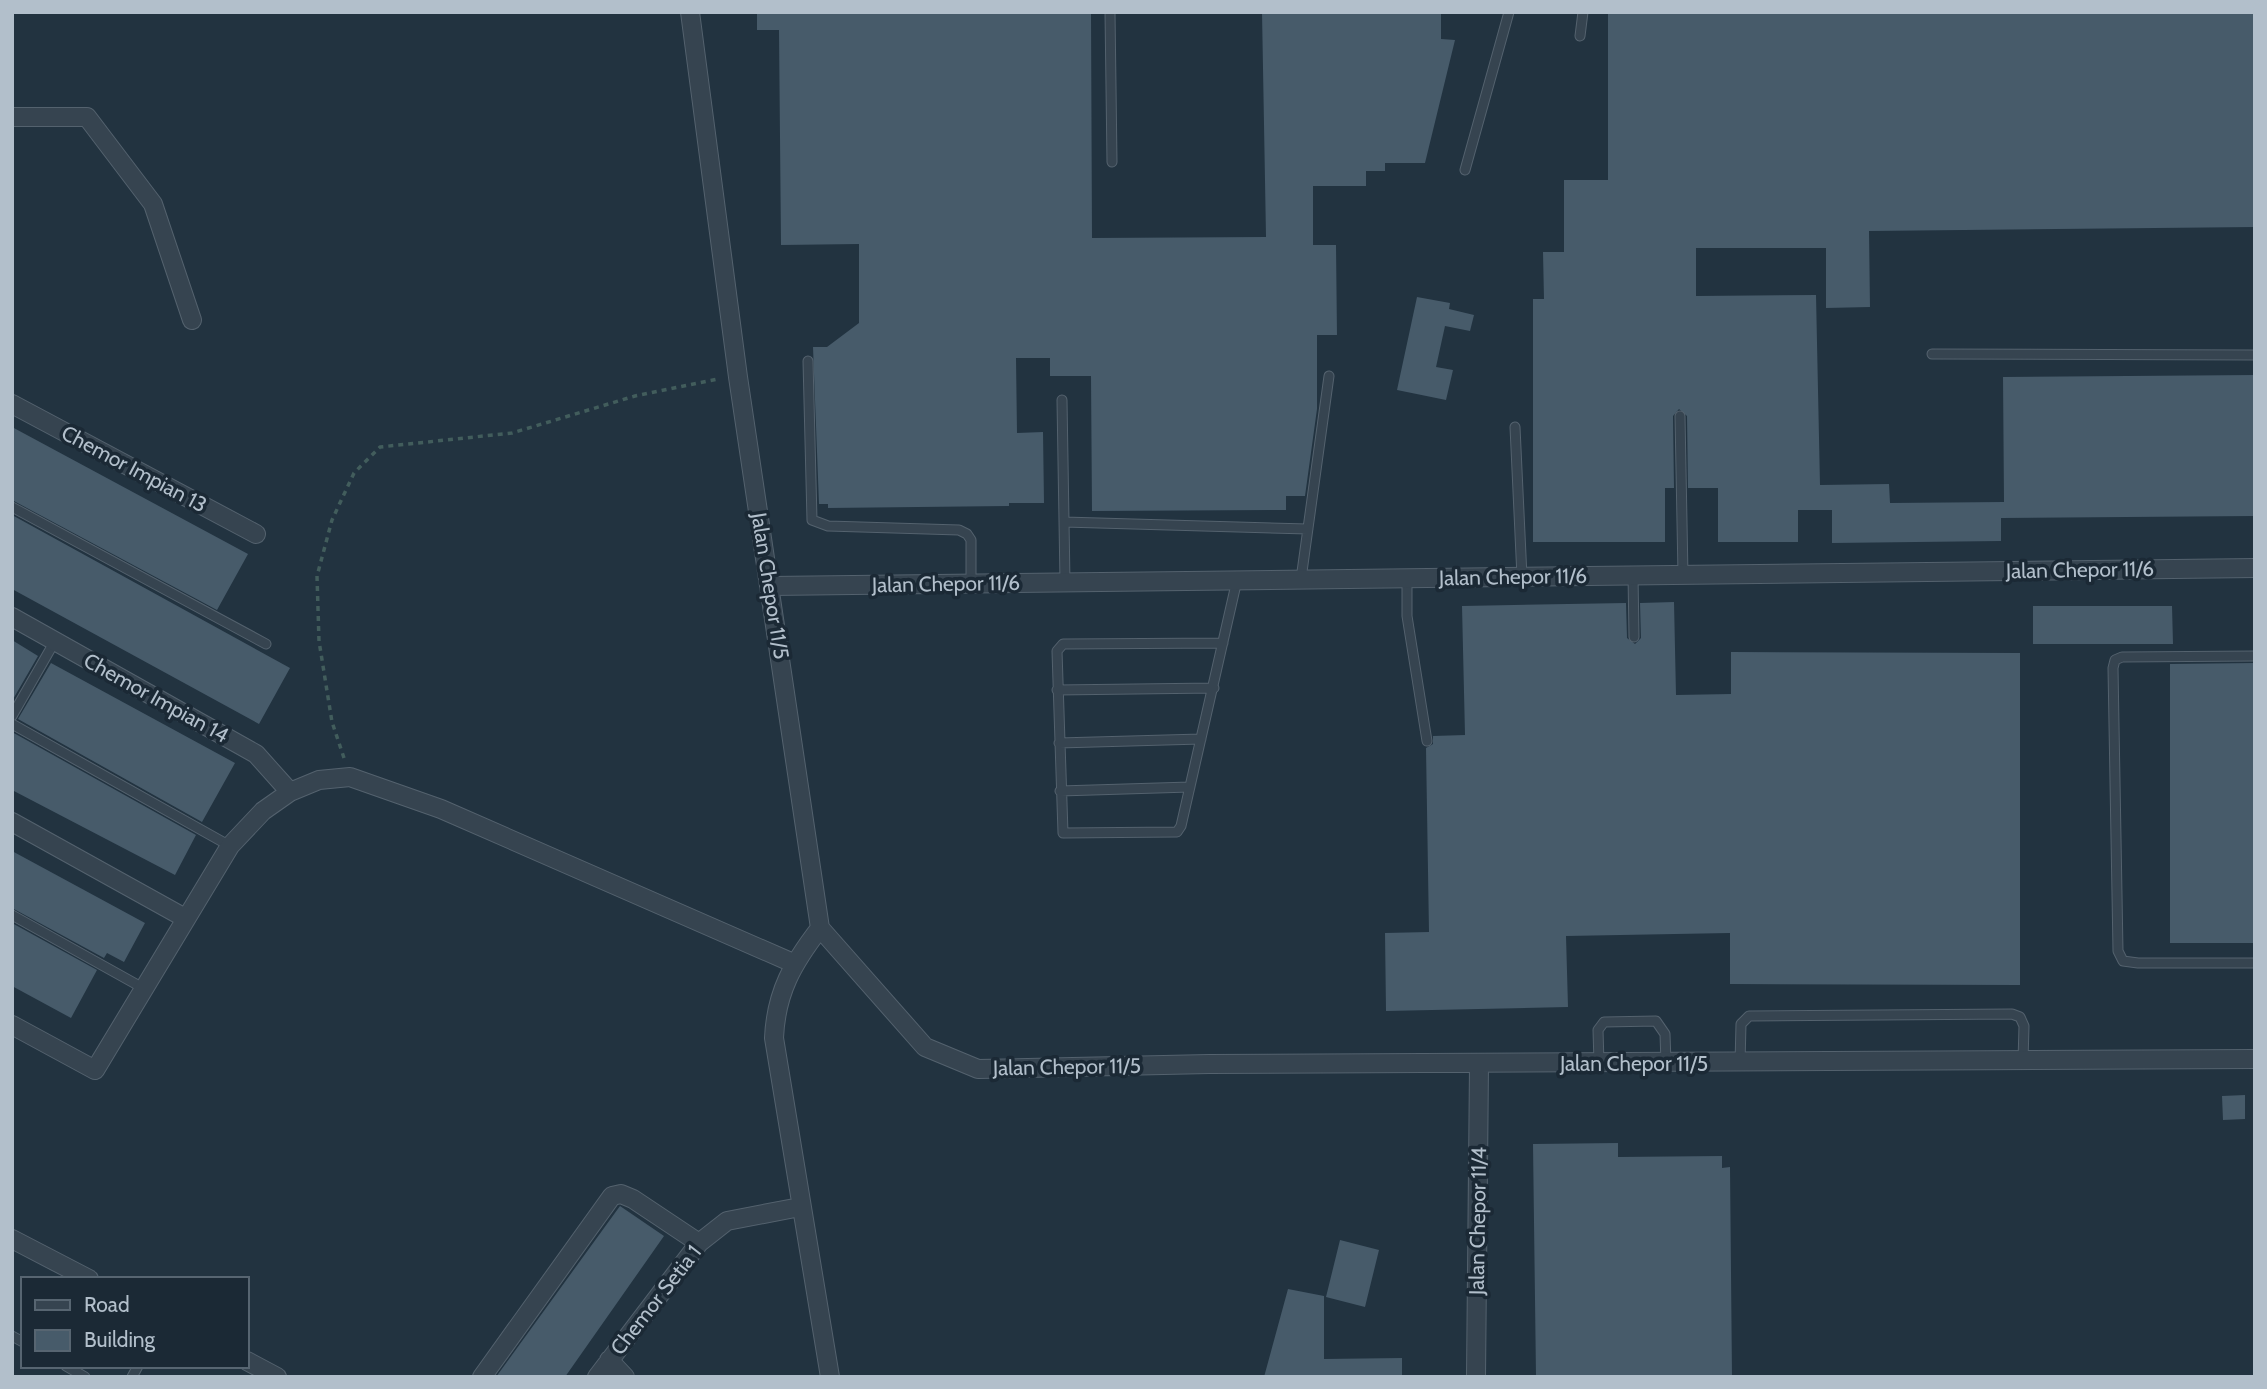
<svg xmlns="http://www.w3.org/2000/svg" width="2267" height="1389" font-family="Cabin,sans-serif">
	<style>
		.building { fill: #475b6a }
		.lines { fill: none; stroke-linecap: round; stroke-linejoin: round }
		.service-casing { stroke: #54626e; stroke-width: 11 }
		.minor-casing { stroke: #54626e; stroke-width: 20 }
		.path { stroke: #425d5c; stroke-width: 3.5; stroke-dasharray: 5 5; stroke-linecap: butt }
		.service { stroke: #364450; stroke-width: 9 }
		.minor { stroke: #364450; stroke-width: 18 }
		.labels { text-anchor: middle; stroke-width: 7; stroke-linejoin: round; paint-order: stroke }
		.street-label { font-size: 21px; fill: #b2bfcb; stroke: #1b2935 }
	</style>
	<rect width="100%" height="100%" fill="#223340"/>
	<path class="building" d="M757,12H1091L1092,238L1266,237L1262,12H1441V39L1455,40L1425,163H1385V171H1366V186H1313V245H1336L1337,335H1317V409L1305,496H1286V510L1092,511L1091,376H1050V358H1016L1017,433L1043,432L1044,503H1009V506L828,508V504H819L813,347H827L859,323V244L781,245L779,30H757Z
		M1608,12H2255V227L1869,231L1870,307L1826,308V248H1696V296L1816,295L1820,485L1889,484L1890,503L2004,502L2003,377L2255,375V516L2001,518V541L1832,543V510H1798V542H1718V488H1688L1687,416L1679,409L1673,416L1674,488H1665V542H1533V299H1544L1543,252H1564V180H1608Z
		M1417,297L1450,303L1449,309L1474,315L1470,331L1445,326L1436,367L1453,370L1446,400L1397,390Z
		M12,427L248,554L217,610L12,500Z
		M12,515L290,668L259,724L12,589Z
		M1674,602L1676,695L1731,694V652L2020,653V985L1730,984V933L1566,936L1568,1007L1386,1011L1385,933L1429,932L1426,748L1433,744V736L1465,735L1462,606L1626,603L1627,638L1635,644L1641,638L1640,603Z
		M2033,606H2172L2173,644H2033Z
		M12,640L38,656L12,701Z
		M51,663L235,763L202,822L18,719Z
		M2255,663V943H2170V664Z
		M12,732L196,835L175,875L12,790Z
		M12,851L145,923L124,962L107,953L104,958L12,908Z
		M12,923L97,970L71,1018L12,986Z
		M2245,1095V1119L2223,1120L2222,1096Z
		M1618,1143V1157L1722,1156V1168L1730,1167L1732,1377H1536L1533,1144Z
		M620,1206L664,1236L565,1377H496Z
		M1340,1240L1379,1250L1365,1307L1326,1297Z
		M1288,1289L1324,1296V1359L1402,1358V1377H1264Z"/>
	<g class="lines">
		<defs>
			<path id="service" d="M1110,12L1112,162
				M1580,36L1583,12
				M1465,170L1509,12
				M1932,354L2255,355
				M808,361L812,520L828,526L959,530L967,534L971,540V583
				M1062,400L1065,582
				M1680,416L1683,575
				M1515,427L1522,577
				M12,507L266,644
				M1064,522L1308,529
				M1633,575L1634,637
				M1407,578V616L1427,741
				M1301,579L1329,376
				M1223,643L1063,644L1057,651L1063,833L1177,832L1181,826L1237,580
				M2255,656L2122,657L2115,660L2113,668L2118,951L2123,961L2138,963H2255
				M1057,690L1214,688
				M12,716L55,641
				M12,724L230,846
				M1059,743L1201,739
				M1060,791L1190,787
				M12,915L143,988
				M1599,1063L1598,1030L1604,1022L1656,1021L1665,1034L1666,1063
				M1740,1063L1741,1024L1749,1016L2012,1014L2020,1017L2024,1026L2023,1061
				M12,1336L23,1342
				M66,1366L85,1377
				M132,1377L138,1366"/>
			<path id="minor" d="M690,12L738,377L820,928L925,1047L978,1069L1209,1064L2255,1059
				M12,117H87L153,204L192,320
				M12,404L256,534
				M771,586L2255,568
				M12,617L256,754L290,792
				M12,822L185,918
				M820,928C793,963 776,992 774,1038L830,1377
				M12,1025L95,1070L230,846L263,811L290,792L319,780L350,777L441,809L793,963
				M12,1239L89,1279
				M609,1360L625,1377
				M247,1361L277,1377
				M482,1377L612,1196L621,1194L633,1199L699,1243
				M597,1377L699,1243L727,1221L800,1207
				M1476,1377L1479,1065"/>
		</defs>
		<use href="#service" class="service-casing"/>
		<use href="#minor" class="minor-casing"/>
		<path class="path" d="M344,758L332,722L319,641L317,576L332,520L354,473L380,447L512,433L635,396L718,379"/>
		<use href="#service" class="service"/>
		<use href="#minor" class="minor"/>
	</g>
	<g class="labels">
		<g class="street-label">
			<text transform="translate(134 469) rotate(28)" y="7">Chemor Impian 13</text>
			<text transform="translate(2080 570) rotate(-1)" y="7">Jalan Chepor 11/6</text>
			<text transform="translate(1513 577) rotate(-1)" y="7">Jalan Chepor 11/6</text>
			<text transform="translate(946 584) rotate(-1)" y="7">Jalan Chepor 11/6</text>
			<text transform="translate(770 586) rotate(81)" y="7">Jalan Chepor 11/5</text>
			<text transform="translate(156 698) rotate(29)" y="7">Chemor Impian 14</text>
			<text x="1634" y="1071">Jalan Chepor 11/5</text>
			<text transform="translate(1067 1067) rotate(-1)" y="7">Jalan Chepor 11/5</text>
			<text transform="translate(1478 1221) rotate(-89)" y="7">Jalan Chepor 11/4</text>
			<text transform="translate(656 1300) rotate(-52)" y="7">Chemor Setia 1</text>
		</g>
	</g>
	<rect width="2267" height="1389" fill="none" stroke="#b2bfcb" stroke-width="28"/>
	<rect x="21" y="1277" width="228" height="91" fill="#1b2935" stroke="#576571" stroke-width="2"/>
	<rect x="35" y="1300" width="35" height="10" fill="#364450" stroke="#576571" stroke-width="2"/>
	<text x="84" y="1312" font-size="21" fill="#b2bfcb">Road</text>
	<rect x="35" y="1330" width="35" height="21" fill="#475b6a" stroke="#576571" stroke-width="2"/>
	<text x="84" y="1347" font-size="21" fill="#b2bfcb">Building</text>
</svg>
